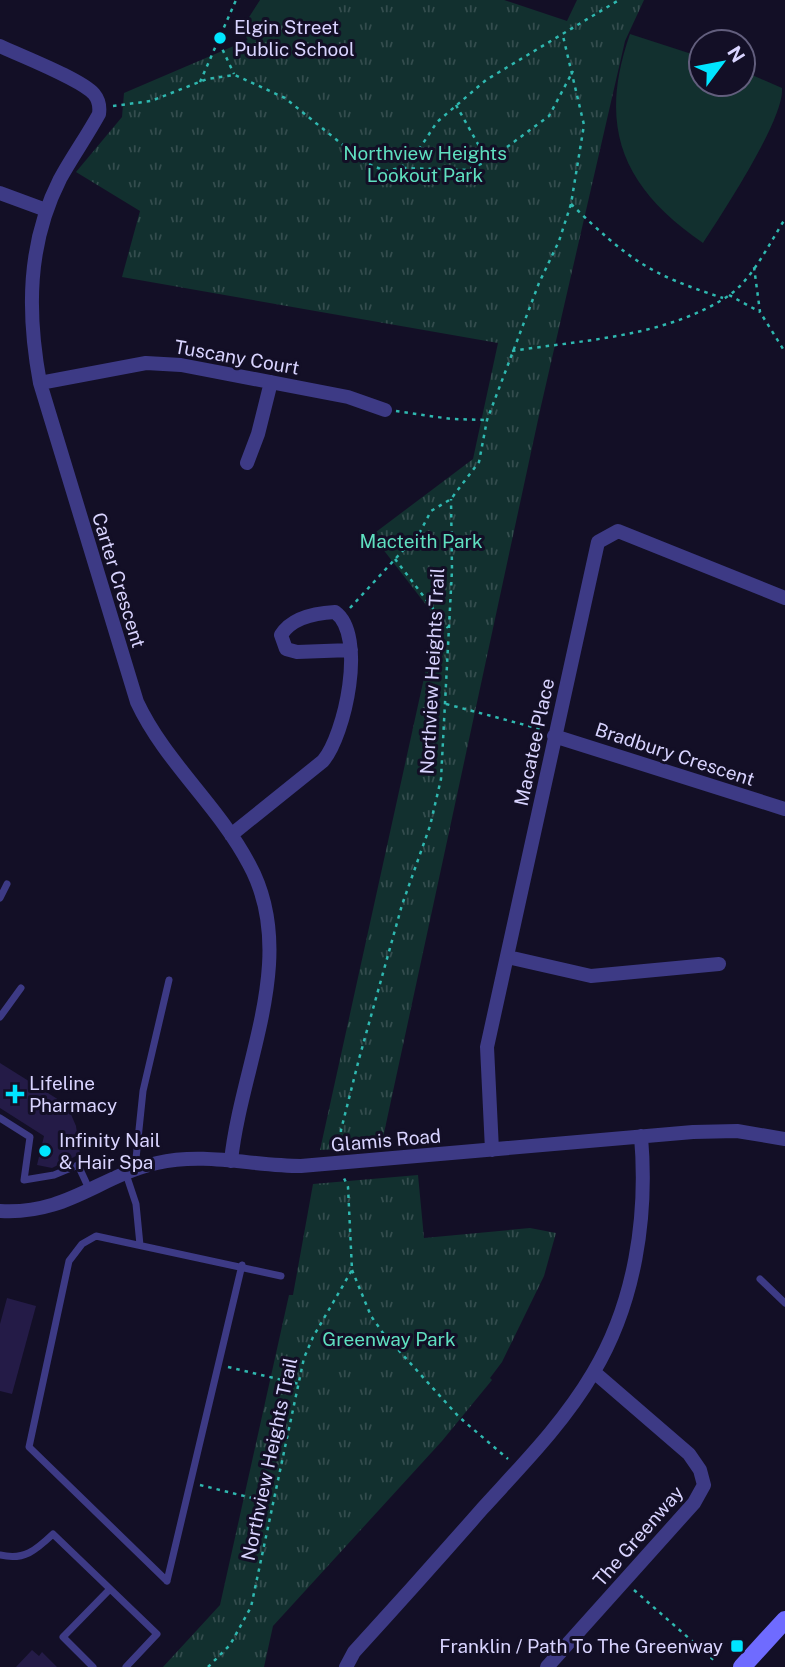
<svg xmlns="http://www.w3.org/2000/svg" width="785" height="1667" font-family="'Public Sans',sans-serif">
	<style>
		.grass { fill: #12302f }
		.park { fill: url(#park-tufts) }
		.building { fill: #241b47 }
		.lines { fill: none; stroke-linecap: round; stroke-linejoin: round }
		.path { stroke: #2fb8b0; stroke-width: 2.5; stroke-dasharray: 3.5 5; stroke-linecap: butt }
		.service { stroke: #3d3a85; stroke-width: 7 }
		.minor { stroke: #3d3a85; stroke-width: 14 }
		.secondary { stroke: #6f6bff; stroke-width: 18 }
		.poi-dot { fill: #00e5ff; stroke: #130f26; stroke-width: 2.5 }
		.labels { text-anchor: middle; stroke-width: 6; stroke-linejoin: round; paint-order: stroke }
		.poi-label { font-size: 19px; fill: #d9d4ff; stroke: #130f26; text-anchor: start }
		.park-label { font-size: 19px; fill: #5fe0c0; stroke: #130f26 }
		.street-label { font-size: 19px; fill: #d9d4ff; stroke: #130f26 }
	</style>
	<defs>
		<pattern id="park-tufts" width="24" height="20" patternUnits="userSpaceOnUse" patternTransform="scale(1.75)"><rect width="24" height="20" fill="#12302f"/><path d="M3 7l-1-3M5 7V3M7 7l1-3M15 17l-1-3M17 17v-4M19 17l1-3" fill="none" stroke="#344d4e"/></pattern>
	</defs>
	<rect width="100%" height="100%" fill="#130f26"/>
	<path class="grass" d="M260,0H380L352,81L248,41L242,28Z
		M630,34L701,57V84H743V71L782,88C785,118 722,214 703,243C623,188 597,128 630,34Z"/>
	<path class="park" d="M341,0H504L567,21L577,0H644L625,41L541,406L381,1147L320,1150L437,619L372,535L473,459L498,343L122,277L140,211L76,172L122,117L124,93Z
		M418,1175L424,1238L530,1228L556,1233L544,1276L502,1362L490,1378L492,1380L442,1441L273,1626L264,1667H163L220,1605L289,1295H293L313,1184Z"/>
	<path class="building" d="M0,1063L67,1105L76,1126L80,1154L52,1168L37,1165L44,1136L0,1108Z
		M7,1298L36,1306L12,1394L0,1391V1324Z
		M32,1650L39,1656L42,1652L57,1667H16Z"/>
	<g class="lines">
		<path class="path" d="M219,42L234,74
			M200,82L236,0
			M456,105L487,160
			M113,106L151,101L207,79L235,75L285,98L364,162L385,171L401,168L418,151L437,122L486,80L619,0
			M403,168L467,170L488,161L549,116L573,71
			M571,204C628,259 648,274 723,298
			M754,267L760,312L785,352
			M729,295L760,312
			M512,351C583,340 666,337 728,296C752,280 769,244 785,219
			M396,411L451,419L487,420
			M395,559L448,628
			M350,608L420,532L431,511L451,499L479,462L487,420L539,283L559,241L571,204L584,125L563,36
			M446,704L544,730
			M340,1149L341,1130L359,1059L402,905L430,826L441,779L452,570L451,499
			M352,1270L371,1316L383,1333L459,1417L508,1459
			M228,1367L299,1384
			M200,1485L272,1503
			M634,1590L716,1662
			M208,1667L230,1645L251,1607L304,1358L313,1337L352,1270L348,1187L343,1176"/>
		<path class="service" d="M0,898L7,884
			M0,1017L21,988
			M0,1118L30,1137L24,1180L54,1175L78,1165L90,1191
			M135,1168L143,1091L169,980
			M126,1174L136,1204L140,1245
			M760,1279L785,1303
			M0,1555C24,1561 36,1550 53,1534L157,1634L126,1667
			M167,1581L29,1447L69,1261L82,1244L96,1236L281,1276
			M167,1581L242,1265
			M93,1667L63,1637L110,1589"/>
		<path class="minor" d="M0,46C21,56 81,79 94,94C99,100 100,107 99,114C87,136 72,157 60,179C27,244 27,313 40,383L137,702C165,762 218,805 249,864C300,957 241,1064 231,1161
			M0,193L46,210
			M40,383L146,363L181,365L348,397L385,410
			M247,463L258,434L271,382
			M554,736L785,809
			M231,835L323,761C345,735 367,635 335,612C316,613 292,617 281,635L286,649L297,652L351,650
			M508,957L591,976L719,964
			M492,1150L487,1047L598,542L618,531L785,598
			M0,1211C67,1215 99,1176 157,1163C205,1152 253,1166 301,1166L693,1132L737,1131L785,1139
			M346,1667L354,1652C397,1605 440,1557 482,1509C521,1466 563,1424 593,1373C635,1303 648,1217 641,1136
			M547,1667L694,1503L704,1485L700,1470L689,1454L594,1372"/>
		<path class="secondary" d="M742,1667L785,1620"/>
	</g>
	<g class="poi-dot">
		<circle cx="220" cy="38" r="7"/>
		<path d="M11.5 1083.5h7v7h7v7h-7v7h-7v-7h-7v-7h7z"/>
		<circle cx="45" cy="1151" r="7"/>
		<rect x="730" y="1639" width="14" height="14" rx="3.5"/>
	</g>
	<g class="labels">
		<g class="poi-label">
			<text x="234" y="34">Elgin Street<tspan x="234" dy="22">Public School</tspan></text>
			<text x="29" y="1090">Lifeline<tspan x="29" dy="22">Pharmacy</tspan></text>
			<text x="59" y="1147">Infinity Nail<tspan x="59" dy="22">&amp; Hair Spa</tspan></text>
			<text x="723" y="1653" text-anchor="end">Franklin / Path To The Greenway</text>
		</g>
		<g class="park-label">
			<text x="425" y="160">Northview Heights<tspan x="425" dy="22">Lookout Park</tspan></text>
			<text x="421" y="548">Macteith Park</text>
			<text x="389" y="1346">Greenway Park</text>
		</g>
		<g class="street-label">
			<text transform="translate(237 357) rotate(10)" y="7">Tuscany Court</text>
			<text transform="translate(119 580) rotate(73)" y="7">Carter Crescent</text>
			<text transform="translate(432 671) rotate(-87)" y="7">Northview Heights Trail</text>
			<text transform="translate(534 742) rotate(-78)" y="7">Macatee Place</text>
			<text transform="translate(675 754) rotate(18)" y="7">Bradbury Crescent</text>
			<text transform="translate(386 1140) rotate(-5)" y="7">Glamis Road</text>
			<text transform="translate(269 1459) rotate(-78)" y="7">Northview Heights Trail</text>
			<text transform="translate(638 1536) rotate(-49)" y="7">The Greenway</text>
		</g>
	</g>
	<g transform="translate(722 63) rotate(58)"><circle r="33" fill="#130f26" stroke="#625e7d" stroke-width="2"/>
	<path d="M0-5L12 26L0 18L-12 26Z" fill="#00e5ff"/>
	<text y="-10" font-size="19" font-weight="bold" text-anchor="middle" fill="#d9d4ff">N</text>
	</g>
</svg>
